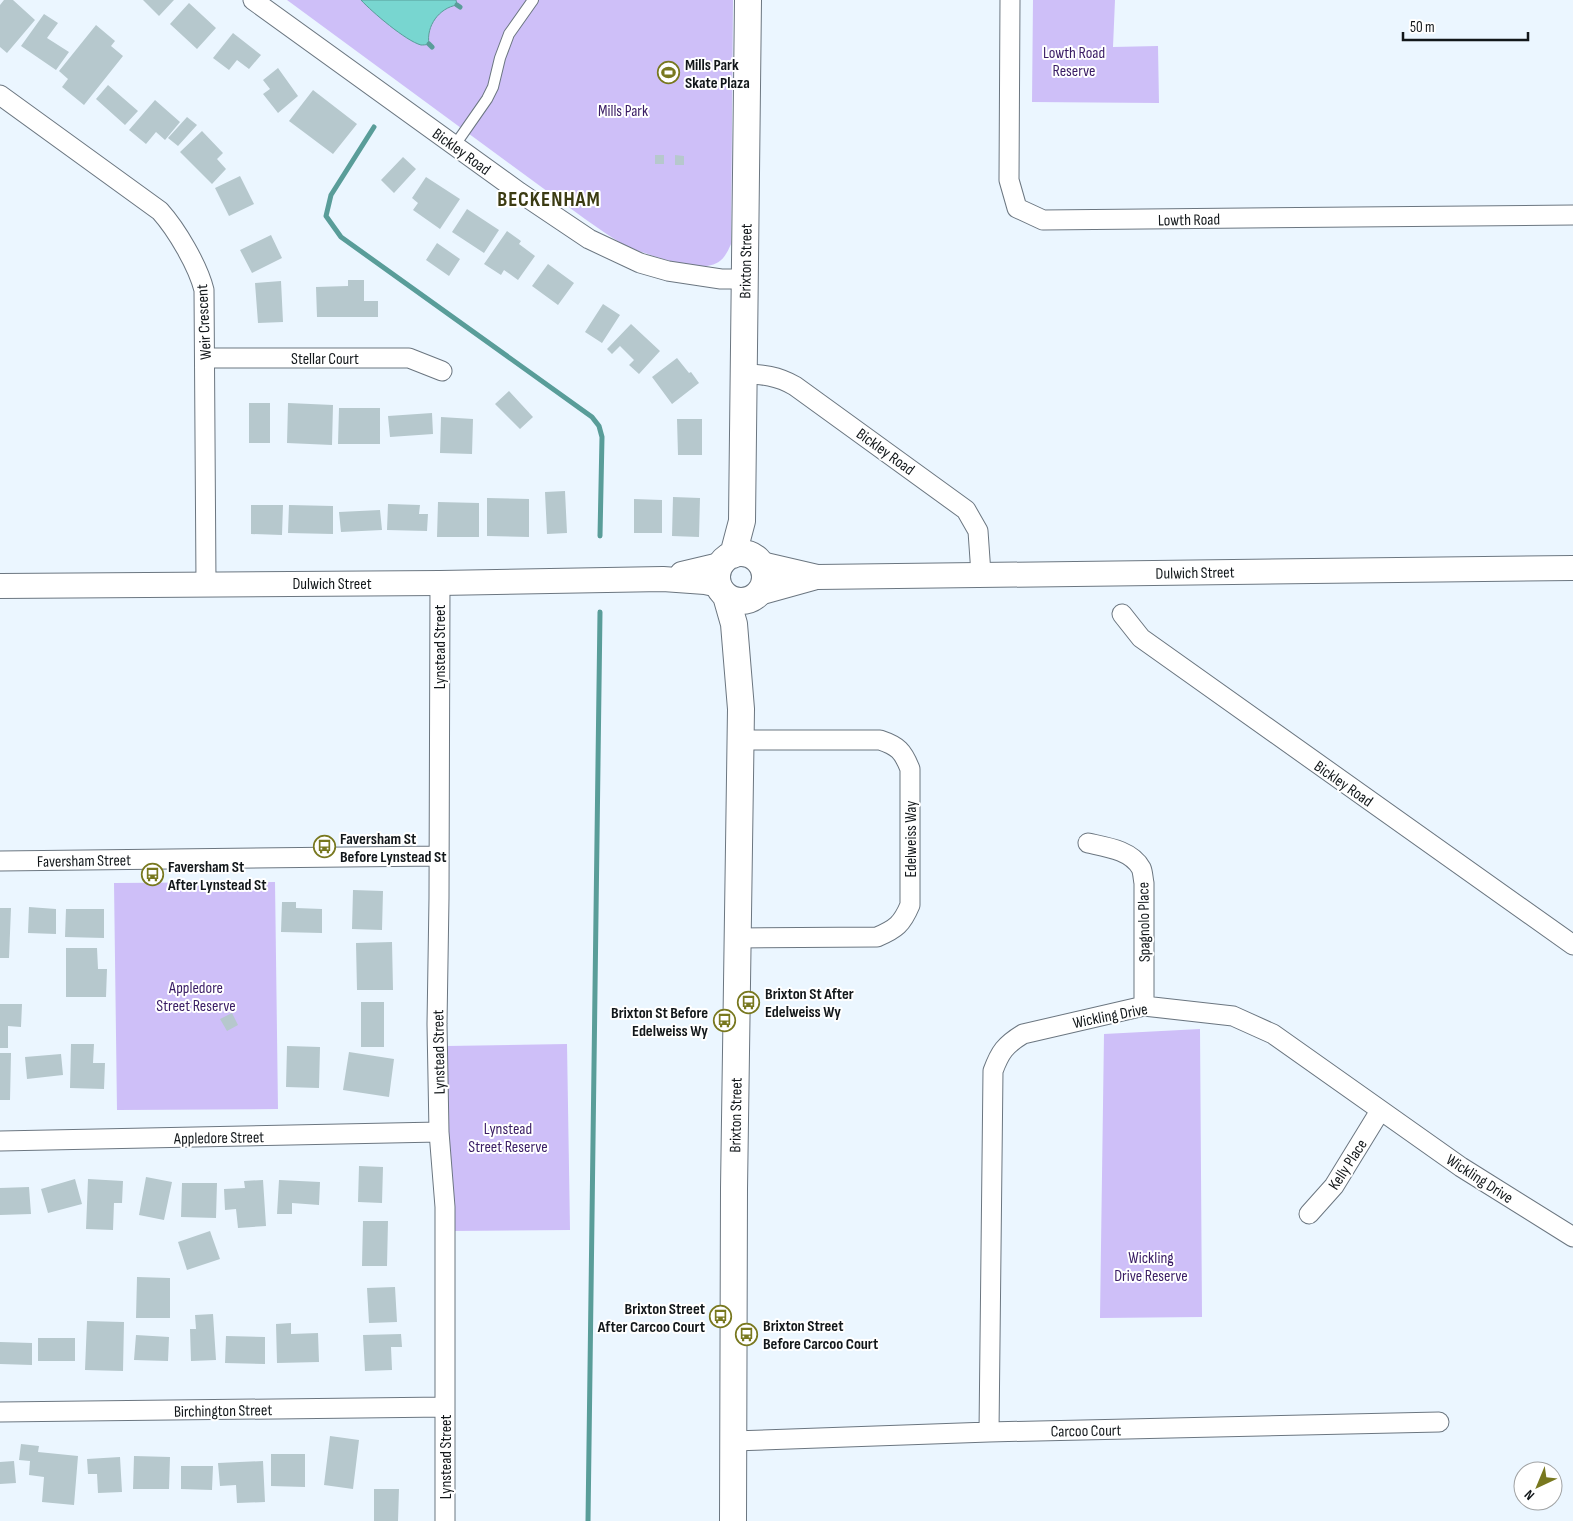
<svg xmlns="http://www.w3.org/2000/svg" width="1573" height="1521" font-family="'Sofia Sans Condensed',sans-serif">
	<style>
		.green { fill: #cebff8 }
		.water { fill: #78d6d0; stroke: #599d99 }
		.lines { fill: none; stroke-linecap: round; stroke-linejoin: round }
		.stream { stroke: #599d99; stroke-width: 5 }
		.building { fill: #b6c8cd }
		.service-casing { stroke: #6b7680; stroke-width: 12 }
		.minor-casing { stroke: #6b7680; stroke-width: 21 }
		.tertiary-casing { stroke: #6b7680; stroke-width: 26 }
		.secondary-casing { stroke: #6b7680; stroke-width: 28 }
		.service { stroke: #fff; stroke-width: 10 }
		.minor { stroke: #fff; stroke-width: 19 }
		.tertiary { stroke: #fff; stroke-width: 24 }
		.secondary { stroke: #fff; stroke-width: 26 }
		.labels { text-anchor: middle; stroke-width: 4; stroke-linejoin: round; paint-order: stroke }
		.park-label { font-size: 16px; fill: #391c64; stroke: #fff }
		.poi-label { font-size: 16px; font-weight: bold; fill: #12171a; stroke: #fff; text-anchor: start }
		.street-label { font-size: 16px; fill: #12171a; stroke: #fff }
		.district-label { font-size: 21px; font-weight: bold; letter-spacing: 1px; fill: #3b3b12; stroke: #fff }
	</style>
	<rect width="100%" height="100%" fill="#ebf6ff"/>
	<path class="green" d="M287,0H733L731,244C726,256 721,264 707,266C691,269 636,252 621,243C609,236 597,227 585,219Z
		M1033,0H1115L1113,47L1158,46L1159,103L1032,102Z
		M275,882L278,1109L117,1110L114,883Z
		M1200,1029L1202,1317L1100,1318L1104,1034Z
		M567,1044L570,1230L450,1231L447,1046Z"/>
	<path class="water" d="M361,0H456L457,5C439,8 426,26 429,44C426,45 423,45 421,45C406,41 372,12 361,0Z"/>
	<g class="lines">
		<path class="stream" d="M457,5L460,7
			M429,44L432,47
			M374,127L331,195L326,216L341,237L592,417L599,426L602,437L600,536
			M588,1521L600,612"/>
	</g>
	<path class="building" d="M4,0H13L35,20L7,53L0,47V5Z
		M143,0H174L159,16Z
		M189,3L216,28L197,49L170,24Z
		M44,14L58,23L47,38L69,52L56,70L21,46Z
		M96,25L115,41L111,46L123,56L84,105L62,87L68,79L59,71Z
		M233,33L261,55L249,69L237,60L229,70L213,58Z
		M278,68L298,96L278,113L263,94L270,89L263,80Z
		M108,85L138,111L125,125L96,99Z
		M313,90L357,124L333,154L289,121Z
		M155,100L180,122L165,140L156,132L146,144L129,130Z
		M187,117L197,125L178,146L168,138Z
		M202,131L223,153L217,159L226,169L212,184L180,152Z
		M655,155H664V164H655Z
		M675,155L684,156V165H675Z
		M403,157L416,169L394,193L381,180Z
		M240,176L254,204L229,216L215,188Z
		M426,177L460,199L440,229L413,210L418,203L412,198Z
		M467,209L499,230L484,253L452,232Z
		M507,231L521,241L519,244L535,256L518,280L504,270L501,275L484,264Z
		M271,235L282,258L252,273L240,250Z
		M437,243L460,259L449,276L426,260Z
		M548,264L574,283L558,305L532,286Z
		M348,280H364V301H378V317H317L316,287L348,286Z
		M281,281L283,322L258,323L255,283Z
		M603,304L620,315L602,343L585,332Z
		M631,324L660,351L639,374L629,365L634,360L620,346L612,354L607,349Z
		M677,358L689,373L691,372L699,383L672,404L652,377Z
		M509,391L533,417L520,429L495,404Z
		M249,403H270V443H249Z
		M288,403L333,405L332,445L287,443Z
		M339,408H380V444H338Z
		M432,413L433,434L390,437L388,416Z
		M441,417L473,419L472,454L440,453Z
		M677,419H702V455H678Z
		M565,491L567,533L547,534L545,492Z
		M673,497L700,498L699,537L672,536Z
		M487,498L529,499V537L487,536Z
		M634,499L662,500V533H634Z
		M438,502L479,503V537H437Z
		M388,504L420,505L419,514H428L427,531L387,530Z
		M251,505H283L282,535L251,534Z
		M289,505L333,506V534L288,533Z
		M380,510L382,530L341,532L339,512Z
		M353,890L383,891L382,930L352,929Z
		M282,902H296V908L322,909V933L281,932Z
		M29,907L56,909V934L28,933Z
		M0,908H11L9,958H0Z
		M66,909H104V938L65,937Z
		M392,942L393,990H357L356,943Z
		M66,948H97L98,969H107L106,997H66Z
		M361,1002H384V1047H361Z
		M0,1004H22L21,1027L8,1026V1048H0Z
		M232,1013L238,1025L227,1031L220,1019Z
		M71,1044H94L93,1063H105L104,1089L70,1088Z
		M287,1046L320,1047L319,1088L286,1087Z
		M349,1052L394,1059L389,1097L343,1090Z
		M0,1053H11L10,1100H0Z
		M61,1054L63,1075L27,1079L25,1057Z
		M359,1166L383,1167L382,1203L358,1202Z
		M146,1177L172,1182L164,1220L139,1215Z
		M75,1179L82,1204L48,1213L41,1189Z
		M88,1179L123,1181L122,1203H114L113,1230L86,1229Z
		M263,1180L266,1226L238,1228L236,1209L225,1210L224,1189L245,1188L244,1181Z
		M279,1180L320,1182L319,1205L292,1203V1214H277Z
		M182,1183H217L216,1218L181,1217Z
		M29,1187L31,1214L0,1215V1188Z
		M363,1221H388L387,1266H362Z
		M210,1231L220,1259L187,1270L178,1242Z
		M137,1277L170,1278V1318H136Z
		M395,1287L397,1322L369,1323L367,1288Z
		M213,1314L216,1360L191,1361L190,1329H196L195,1315Z
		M87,1321L124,1322L123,1371L85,1370Z
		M291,1323V1334L318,1333L319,1362L277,1363L276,1324Z
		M401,1334L402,1347H391L392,1370L365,1371L363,1335Z
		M136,1335L169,1337L168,1361L134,1360Z
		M226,1336L265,1337V1364L225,1363Z
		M38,1338H75V1361H38Z
		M0,1342L32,1343V1365L0,1364Z
		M330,1436L359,1440L353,1489L324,1485Z
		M21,1444L39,1446L38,1452L78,1456L74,1505L42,1502L44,1477L29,1475L30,1461L19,1460Z
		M271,1454H305V1487L271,1486Z
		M134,1456L170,1457L169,1489H133Z
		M120,1457L122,1492L98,1493L97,1474H88L87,1459Z
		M14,1461L16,1483L0,1484V1462Z
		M263,1461L265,1502L237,1503L236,1485L220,1486L218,1463Z
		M181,1466H213L212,1490L181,1489Z
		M374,1489H399L398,1521H374Z"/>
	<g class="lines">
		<defs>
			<path id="service" d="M455,145L487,99L493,87L500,58L509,34L533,0"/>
			<path id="minor" d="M253,0L519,192L589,239L640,263L668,271L721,279H744
				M1010,0L1009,180L1017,208L1043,220L1573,215
				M0,95L160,211C177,230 198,266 204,290L206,583
				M205,358H409L442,371
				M743,374C762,374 778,376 795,386L966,510L978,531L981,574
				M440,583L439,898L437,1024L439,1132L445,1207V1521
				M1122,614L1141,638L1573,945
				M1088,843C1106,847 1131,850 1141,868C1143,872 1143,879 1144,883V1006
				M0,861L439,856
				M738,938L877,937C896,929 902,924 910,905V769C903,751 898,746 880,740H740
				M0,1141L439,1132
				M1309,1214L1334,1186L1380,1111
				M0,1412L445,1407
				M989,1432L993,1071C1000,1052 1005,1045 1023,1034L1144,1006L1233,1016L1273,1034L1461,1167L1573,1237
				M733,1441L989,1432L1439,1422"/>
			<path id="tertiary" d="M761,564L817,577L1573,568
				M682,574L720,565
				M0,586L440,583L663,579L705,582L719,585
				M759,593L813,578"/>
			<path id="secondary" d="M717 577a24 24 0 1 1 48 0a24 24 0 1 1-48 0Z
				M733,555L742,521L748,0
				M726,596L734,624L741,709L734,1189L733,1521"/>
		</defs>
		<use href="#service" class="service-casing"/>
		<use href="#minor" class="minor-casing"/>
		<use href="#tertiary" class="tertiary-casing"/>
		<use href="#secondary" class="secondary-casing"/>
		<use href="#service" class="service"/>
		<use href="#minor" class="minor"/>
		<use href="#tertiary" class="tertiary"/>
		<use href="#secondary" class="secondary"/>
	</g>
	<defs>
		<symbol id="stadium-ring" viewBox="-11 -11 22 22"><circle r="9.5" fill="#fff" stroke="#78781f" stroke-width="1.5"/><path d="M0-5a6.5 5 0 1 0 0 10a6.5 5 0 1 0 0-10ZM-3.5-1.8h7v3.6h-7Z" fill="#78781f"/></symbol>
		<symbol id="bus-ring" viewBox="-11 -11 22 22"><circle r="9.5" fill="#fff" stroke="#78781f" stroke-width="1.5"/><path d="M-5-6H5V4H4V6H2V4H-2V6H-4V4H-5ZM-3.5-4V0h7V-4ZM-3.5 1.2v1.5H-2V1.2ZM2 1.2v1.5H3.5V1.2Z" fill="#78781f"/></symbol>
	</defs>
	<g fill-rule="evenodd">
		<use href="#stadium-ring" x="656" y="60" width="25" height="25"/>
		<use href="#bus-ring" x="312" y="834" width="25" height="25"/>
		<use href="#bus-ring" x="140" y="862" width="25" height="25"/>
		<use href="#bus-ring" x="736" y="990" width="25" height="25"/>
		<use href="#bus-ring" x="712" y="1008" width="25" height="25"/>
		<use href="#bus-ring" x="708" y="1304" width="25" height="25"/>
		<use href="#bus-ring" x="734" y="1322" width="25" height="25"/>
	</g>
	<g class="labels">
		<g class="park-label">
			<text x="1074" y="58">Lowth Road<tspan x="1074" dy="18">Reserve</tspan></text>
			<text x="623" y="116">Mills Park</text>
			<text x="196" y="993">Appledore<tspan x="196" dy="18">Street Reserve</tspan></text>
			<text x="508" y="1134">Lynstead<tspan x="508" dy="18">Street Reserve</tspan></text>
			<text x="1151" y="1263">Wickling<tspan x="1151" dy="18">Drive Reserve</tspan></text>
		</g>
		<g class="poi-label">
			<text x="685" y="70">Mills Park<tspan x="685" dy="18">Skate Plaza</tspan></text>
			<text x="340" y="844">Faversham St<tspan x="340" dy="18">Before Lynstead St</tspan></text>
			<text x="168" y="872">Faversham St<tspan x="168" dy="18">After Lynstead St</tspan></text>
			<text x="765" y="999">Brixton St After<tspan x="765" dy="18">Edelweiss Wy</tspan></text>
			<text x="708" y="1018" text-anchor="end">Brixton St Before<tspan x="708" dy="18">Edelweiss Wy</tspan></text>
			<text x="705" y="1314" text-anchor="end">Brixton Street<tspan x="705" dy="18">After Carcoo Court</tspan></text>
			<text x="763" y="1331">Brixton Street<tspan x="763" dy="18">Before Carcoo Court</tspan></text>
		</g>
		<g class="street-label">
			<text transform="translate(462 151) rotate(36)" y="6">Bickley Road</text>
			<text transform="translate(1189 219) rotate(-1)" y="6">Lowth Road</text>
			<text transform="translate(745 261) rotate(-89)" y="6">Brixton Street</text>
			<text transform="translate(203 322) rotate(-93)" y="6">Weir Crescent</text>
			<text x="325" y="364">Stellar Court</text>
			<text transform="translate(886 451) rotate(36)" y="6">Bickley Road</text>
			<text transform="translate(1195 572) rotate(-1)" y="6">Dulwich Street</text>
			<text x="332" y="589">Dulwich Street</text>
			<text transform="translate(439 647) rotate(-90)" y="6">Lynstead Street</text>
			<text transform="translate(1344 783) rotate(35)" y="6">Bickley Road</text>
			<text transform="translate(910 839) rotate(-90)" y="6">Edelweiss Way</text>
			<text transform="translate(84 860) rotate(-1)" y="6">Faversham Street</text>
			<text transform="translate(1143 922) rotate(-91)" y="6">Spagnolo Place</text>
			<text transform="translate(1110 1015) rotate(-11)" y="6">Wickling Drive</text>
			<text transform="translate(438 1052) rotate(-91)" y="6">Lynstead Street</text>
			<text transform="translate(735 1115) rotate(-89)" y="6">Brixton Street</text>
			<text transform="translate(219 1137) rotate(-1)" y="6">Appledore Street</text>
			<text transform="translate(1347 1164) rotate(-57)" y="6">Kelly Place</text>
			<text transform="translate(1480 1178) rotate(33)" y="6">Wickling Drive</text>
			<text transform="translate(223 1410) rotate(-1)" y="6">Birchington Street</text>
			<text transform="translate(1086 1430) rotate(-1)" y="6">Carcoo Court</text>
			<text transform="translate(445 1457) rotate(-90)" y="6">Lynstead Street</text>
		</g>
		<g class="district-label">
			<text x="549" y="206">BECKENHAM</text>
		</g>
	</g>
	<g transform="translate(1538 1486) rotate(224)"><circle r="24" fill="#ffffff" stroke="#a0a2a3"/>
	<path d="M0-4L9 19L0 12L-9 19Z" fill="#78781f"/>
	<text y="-8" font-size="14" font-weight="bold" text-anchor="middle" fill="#12171a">N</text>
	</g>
	<path d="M1403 32v8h125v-8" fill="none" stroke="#12171a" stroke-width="2.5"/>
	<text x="1410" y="32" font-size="15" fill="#12171a" stroke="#ffffff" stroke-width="4" paint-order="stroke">50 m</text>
</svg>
